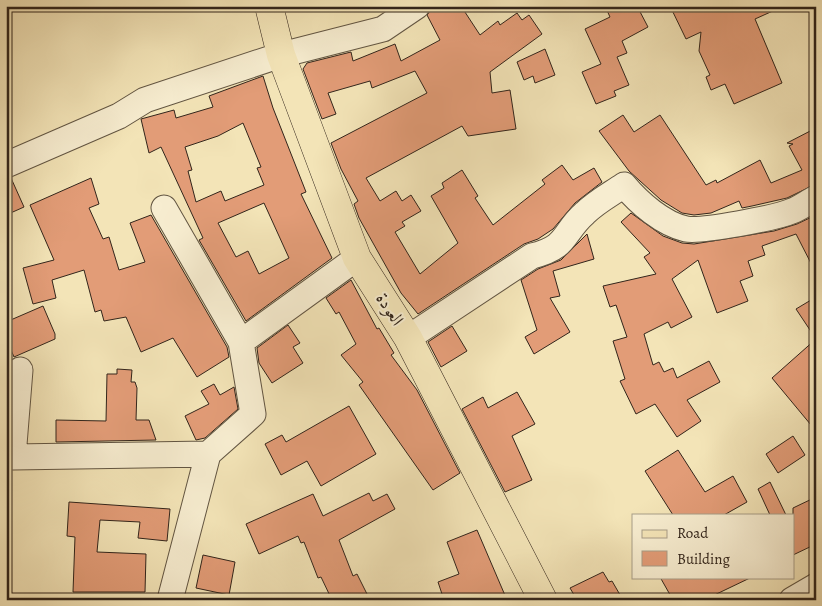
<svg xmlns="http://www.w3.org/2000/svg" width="822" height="606" font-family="Alegreya,Amiri,serif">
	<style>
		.building { fill: #e29c77; stroke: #32251b; fill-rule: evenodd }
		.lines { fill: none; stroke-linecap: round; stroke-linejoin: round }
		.minor-casing { stroke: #625542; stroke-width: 27 }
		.major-casing { stroke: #32251b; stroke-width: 29 }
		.minor { stroke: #f7edd0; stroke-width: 25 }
		.major { stroke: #f3e4b7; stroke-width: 28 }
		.labels { text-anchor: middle; stroke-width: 4; stroke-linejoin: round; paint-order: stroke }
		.street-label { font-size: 18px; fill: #32251b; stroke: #f7edd0 }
	</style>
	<rect width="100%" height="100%" fill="#f3e4b7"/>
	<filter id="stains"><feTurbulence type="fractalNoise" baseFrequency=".004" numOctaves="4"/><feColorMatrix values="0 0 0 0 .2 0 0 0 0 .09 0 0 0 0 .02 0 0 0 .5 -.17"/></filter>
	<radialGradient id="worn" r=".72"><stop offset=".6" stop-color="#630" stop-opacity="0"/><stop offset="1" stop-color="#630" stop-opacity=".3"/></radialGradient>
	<path class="building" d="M434,6H461L480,35L498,21L500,25L517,13L522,20L529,15L542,34L490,72L492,93L510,90L516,129L468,136L462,126L366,178L380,201L396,191L402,201L411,195L421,211L402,222L405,226L395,232L420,274L458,243L431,196L444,188L442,183L462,170L478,196L475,198L493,225L545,184L542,180L562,165L573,180L594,168L602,182L575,203L553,229L538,239L524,244L418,314L401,293L359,218L354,204L358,201L341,169L331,143L427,93L415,71L372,88L370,81L328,93L336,114L322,119L303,69L307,63L351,52L353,61L395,44L401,61L440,40L427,15Z
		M605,6H637L648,27L622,41L627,53L617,57L629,85L614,91L616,96L596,104L582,72L601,64L585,29L610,17Z
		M670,6H784L755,19L782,83L734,104L725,84L711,90L706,77L710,75L699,51L701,32L686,39Z
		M545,49L555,75L535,83L533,76L524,80L517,62Z
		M263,76L273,108L306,192L301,194L332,258L246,321L199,240L203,238L161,147L149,153L141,119L174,110L176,118L213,107L209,96ZM243,123L261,167L257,168L264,185L225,201L221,191L196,202L188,171L192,170L185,147L218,136ZM264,203L289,258L259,274L248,251L236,257L218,223Z
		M623,115L634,132L660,115L706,185L716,180L717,183L760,160L771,183L802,170L789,146L793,144L787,143L816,128V184L787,198L752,206L742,208L739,201L711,213L694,215L682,213L661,200L629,171L599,131Z
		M11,178L24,207L6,215V179Z
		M91,178L99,204L89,208L103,239L109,237L119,270L145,262L130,223L151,215L227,347L229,357L197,377L173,338L141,352L126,317L104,321L101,310L95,312L84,270L52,280L56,298L33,304L23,268L54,260L30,205Z
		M631,213L663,236L682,243L694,244L774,231L797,224L816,215V273L796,234L762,246L765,255L748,261L753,276L740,281L748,301L717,313L698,260L672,279L692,317L671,328L668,322L644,334L653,365L659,362L664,372L673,368L677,378L709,361L720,382L687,400L701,421L677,437L655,404L636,414L620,381L625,379L613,341L627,337L616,305L610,307L603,286L656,274L644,257L650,253L621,222Z
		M587,234L594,259L553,271L560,296L550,298L570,332L534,354L525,337L537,330L521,280L538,269L561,260Z
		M351,280L377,329L379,328L394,353L391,355L417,390L460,473L433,490L359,385L363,382L341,355L356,344L339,312L336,314L326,298Z
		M816,297V339L796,309Z
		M43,306L55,334V339L14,357L6,338V322Z
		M288,325L300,343L293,347L303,363L272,383L259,363L257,348Z
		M452,326L467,351L441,367L428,342Z
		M816,339V431L772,378Z
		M117,369L132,370L131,382H135L137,388L136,420H149L156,440L56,442V420L106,421L107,374H117Z
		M214,384L220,395L234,387L238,409L205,438L196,440L185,416L209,404L201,391Z
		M517,392L535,424L512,436L532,480L505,492L462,409L483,397L488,408Z
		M349,406L376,454L321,486L307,461L281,475L265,444L282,435L286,442Z
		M793,436L805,455L778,473L766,454Z
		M678,450L705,492L733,476L747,502L724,515H673L645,471Z
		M770,482L786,515H770L758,489Z
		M369,493L373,501L387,494L395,509L339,540L353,576L357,574L370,600H332L321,577L318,578L304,542L301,543L298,536L259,554L246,524L313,494L323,516Z
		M816,497V544L793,555V508Z
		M69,502L170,509L167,541L138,538L140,522L100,520L97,552L146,554L145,592H73L75,537L67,536Z
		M477,530L507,600H444L438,582L459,574L447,542Z
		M203,555L235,562L229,595L196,588Z
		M603,572L609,582L612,581L623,600H577L570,588Z
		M660,577H752L704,600H673Z"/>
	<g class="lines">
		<defs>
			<path id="minor" d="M6,165L119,116L145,100L281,55L383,29L417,6
				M164,208L241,342L253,414L208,454L170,600
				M408,338L532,256C569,247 562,233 585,213C596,202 611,194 624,185C639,203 663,224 686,229C701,232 776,218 792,211C800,208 808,202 816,198
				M241,342L357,258
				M20,370L13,457L208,454
				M792,600L816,586"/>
			<path id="major" d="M269,6L281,55L357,258L408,338L543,600"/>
		</defs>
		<use href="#minor" class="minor-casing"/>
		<use href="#major" class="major-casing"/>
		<use href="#minor" class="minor"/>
		<use href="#major" class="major"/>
	</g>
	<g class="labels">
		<g class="street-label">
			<text transform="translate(390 309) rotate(57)" y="6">العودة</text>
		</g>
	</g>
	<rect width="822" height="606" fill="none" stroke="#f3e4b7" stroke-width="25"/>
	<rect x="8" y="8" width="807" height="591" fill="none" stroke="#32251b" stroke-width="2.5"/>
	<rect x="12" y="12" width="797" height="581" fill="none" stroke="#32251b"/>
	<rect x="632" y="514" width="162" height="65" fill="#f7edd0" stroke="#a89d88"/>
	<rect x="642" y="530" width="25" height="8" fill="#f3e4b7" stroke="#a89d88"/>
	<text x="677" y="538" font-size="15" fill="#32251b">Road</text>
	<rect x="642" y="551" width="25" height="15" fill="#e29c77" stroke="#a89d88"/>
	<text x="677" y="564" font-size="15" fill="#32251b">Building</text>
	<rect width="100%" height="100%" filter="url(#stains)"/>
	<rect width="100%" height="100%" fill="url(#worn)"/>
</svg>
